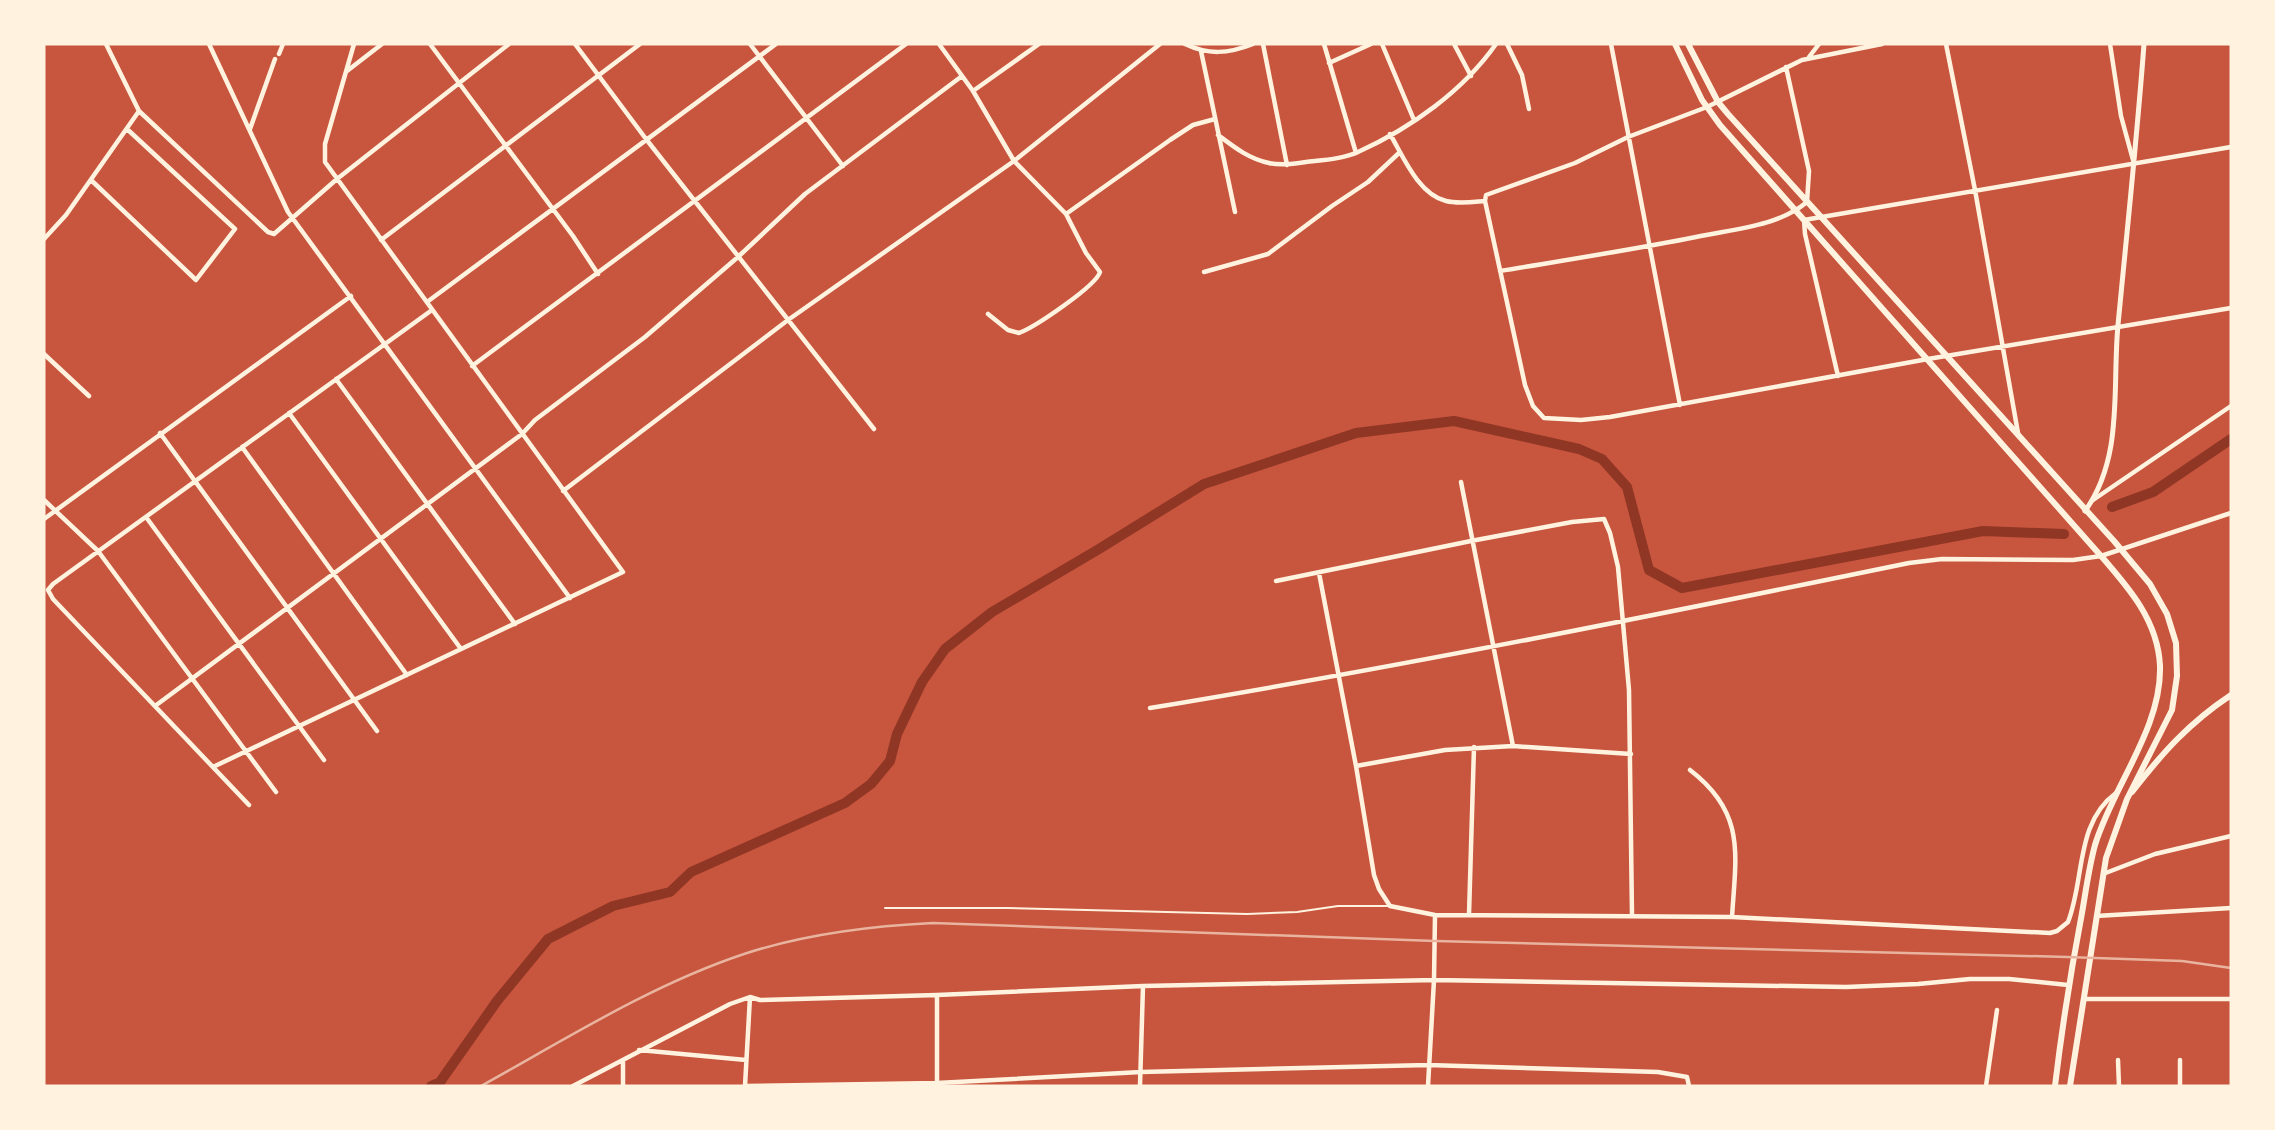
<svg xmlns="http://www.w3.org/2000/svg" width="2275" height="1130" font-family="'DejaVu Sans',sans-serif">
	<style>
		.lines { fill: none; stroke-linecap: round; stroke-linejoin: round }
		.canal { stroke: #8f3625; stroke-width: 10 }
		.service { stroke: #fff3e0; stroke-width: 2 }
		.minor { stroke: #fff3e0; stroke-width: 4.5 }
		.tertiary { stroke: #fff3e0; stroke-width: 5 }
		.secondary { stroke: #fff3e0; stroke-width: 6 }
		.primary { stroke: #fff3e0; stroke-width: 6 }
		.rail { stroke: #e9b49f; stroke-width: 2.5 }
	</style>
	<rect width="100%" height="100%" fill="#c8553d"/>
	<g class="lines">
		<path class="canal" d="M2112,507L2153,492L2231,439
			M431,1086L440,1082L497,1001L548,939L613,906L670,892L691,872L845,803L871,784L890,761L897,734L922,682L945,649L992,612L1099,549L1204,484L1356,433L1454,421L1579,449L1602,459L1627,487L1649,570L1682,588L1983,531L2064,534"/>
		<path class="service" d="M885,908H1007L1247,914L1297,912L1338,906H1389"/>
		<path class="minor" d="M106,44L139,111L268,232L274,234L337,179L509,44
			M209,44L288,212L570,598
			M430,44L573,236L598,274
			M575,44L646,139L874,429
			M750,44L843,166
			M939,44L973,91L1014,161L1066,214L1086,253L1100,272C1096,286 1035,327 1019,333L1008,330L988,314
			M1185,44C1208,55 1228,54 1253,44
			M1263,44L1287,165
			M1324,44L1356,153
			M1382,44L1414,120
			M1454,44L1471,76
			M1507,44L1522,75L1529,109
			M1611,44L1680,405
			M1946,44L1975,190L2018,433
			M2110,44L2121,116L2133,160
			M1201,51L1235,212
			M279,54L283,44
			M1809,57L1819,44
			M1329,63L1371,44
			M347,71L382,44
			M973,91L1039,44
			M250,129L275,59
			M1390,134C1403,156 1418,194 1446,201C1458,204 1472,202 1485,201
			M1218,135C1234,147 1249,159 1269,163C1281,166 1294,164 1306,162C1323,160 1343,159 1358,152C1411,128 1463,91 1496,44
			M91,180L196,280L235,229L127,129
			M1485,201L1525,385L1533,406L1544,418L1581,420L1610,417L1928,359L2231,308
			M1485,201L1486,195L1575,163L1628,137L1707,107L1802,60L1882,44
			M1066,214L1170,140L1193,125L1215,119
			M44,239L66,215L139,111
			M381,240L640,44
			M1500,271C1566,260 1631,250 1696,237C1733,229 1777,227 1807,202L1809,171L1786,67
			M1204,272L1268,254L1332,206L1368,182L1400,152
			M427,302L776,44
			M44,354L89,396
			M472,366L906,44
			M1838,376L1805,234L1804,220L2231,147
			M336,379L515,624
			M289,413L461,649
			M160,433L377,731
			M242,447L407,675
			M1461,482L1513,746
			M563,491L788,320L1014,161L1160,44
			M44,500L98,551L276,792
			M2093,500L2231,406
			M146,517L324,760
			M44,519L351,296
			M1319,573L1356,766L1374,875L1379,889L1390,906L1435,915L1732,917L2050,933L2057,931L2068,922C2085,879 2075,823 2116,793
			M1276,581L1471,541L1572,522L1604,519L1610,533L1618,567L1629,690L1632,915
			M155,706L522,434L535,420L645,337L738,257L805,194L962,76
			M1150,708C1405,666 1656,615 1909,563L1942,559L2073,560L2101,556L2231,513
			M1356,766L1445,750L1513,746L1631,754
			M213,767L623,572L325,162V144L354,44
			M1690,770C1746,813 1736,854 1732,917
			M249,805L53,599L48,590L53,584L432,310
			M2103,874L2155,854L2231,836
			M1469,915L1474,747
			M2096,916L2231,908
			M937,995V1086
			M2084,999H2231
			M639,1050L746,1060
			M2118,1060L2119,1086
			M2180,1060V1086
			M623,1061V1086
			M573,1086L730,1004L750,997L760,1000L937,995L1143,986L1434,980L1846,987L1918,984L1970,979H2009L2068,985
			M745,1086L937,1083L1141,1072L1428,1065L1658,1072L1687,1077L1689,1086
			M745,1086L750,997
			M1140,1086L1143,986
			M1428,1086L1434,980L1435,915
			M1986,1086L1997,1010"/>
		<path class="tertiary" d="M2085,511C2124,457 2112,388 2118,325C2127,231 2137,138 2144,44"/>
		<path class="secondary" d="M2132,792C2163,752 2189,723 2231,695"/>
		<path class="primary" d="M1675,44L1702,100L1720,125L2101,556C2129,588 2158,621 2160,666C2162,728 2113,786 2095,845C2089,867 2086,890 2082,913C2071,970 2062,1028 2055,1086
			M1688,44L1718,102L1728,114L2114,541L2150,584L2167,614L2176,643L2177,676L2172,710L2127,799L2106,858L2070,1086"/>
		<path class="rail" d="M481,1086C566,1039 651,985 744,954C805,934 869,926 933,923L1435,941L2067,957L2182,961L2231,968"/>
	</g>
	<rect width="2275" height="1130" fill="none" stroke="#fff3e0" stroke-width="91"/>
</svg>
